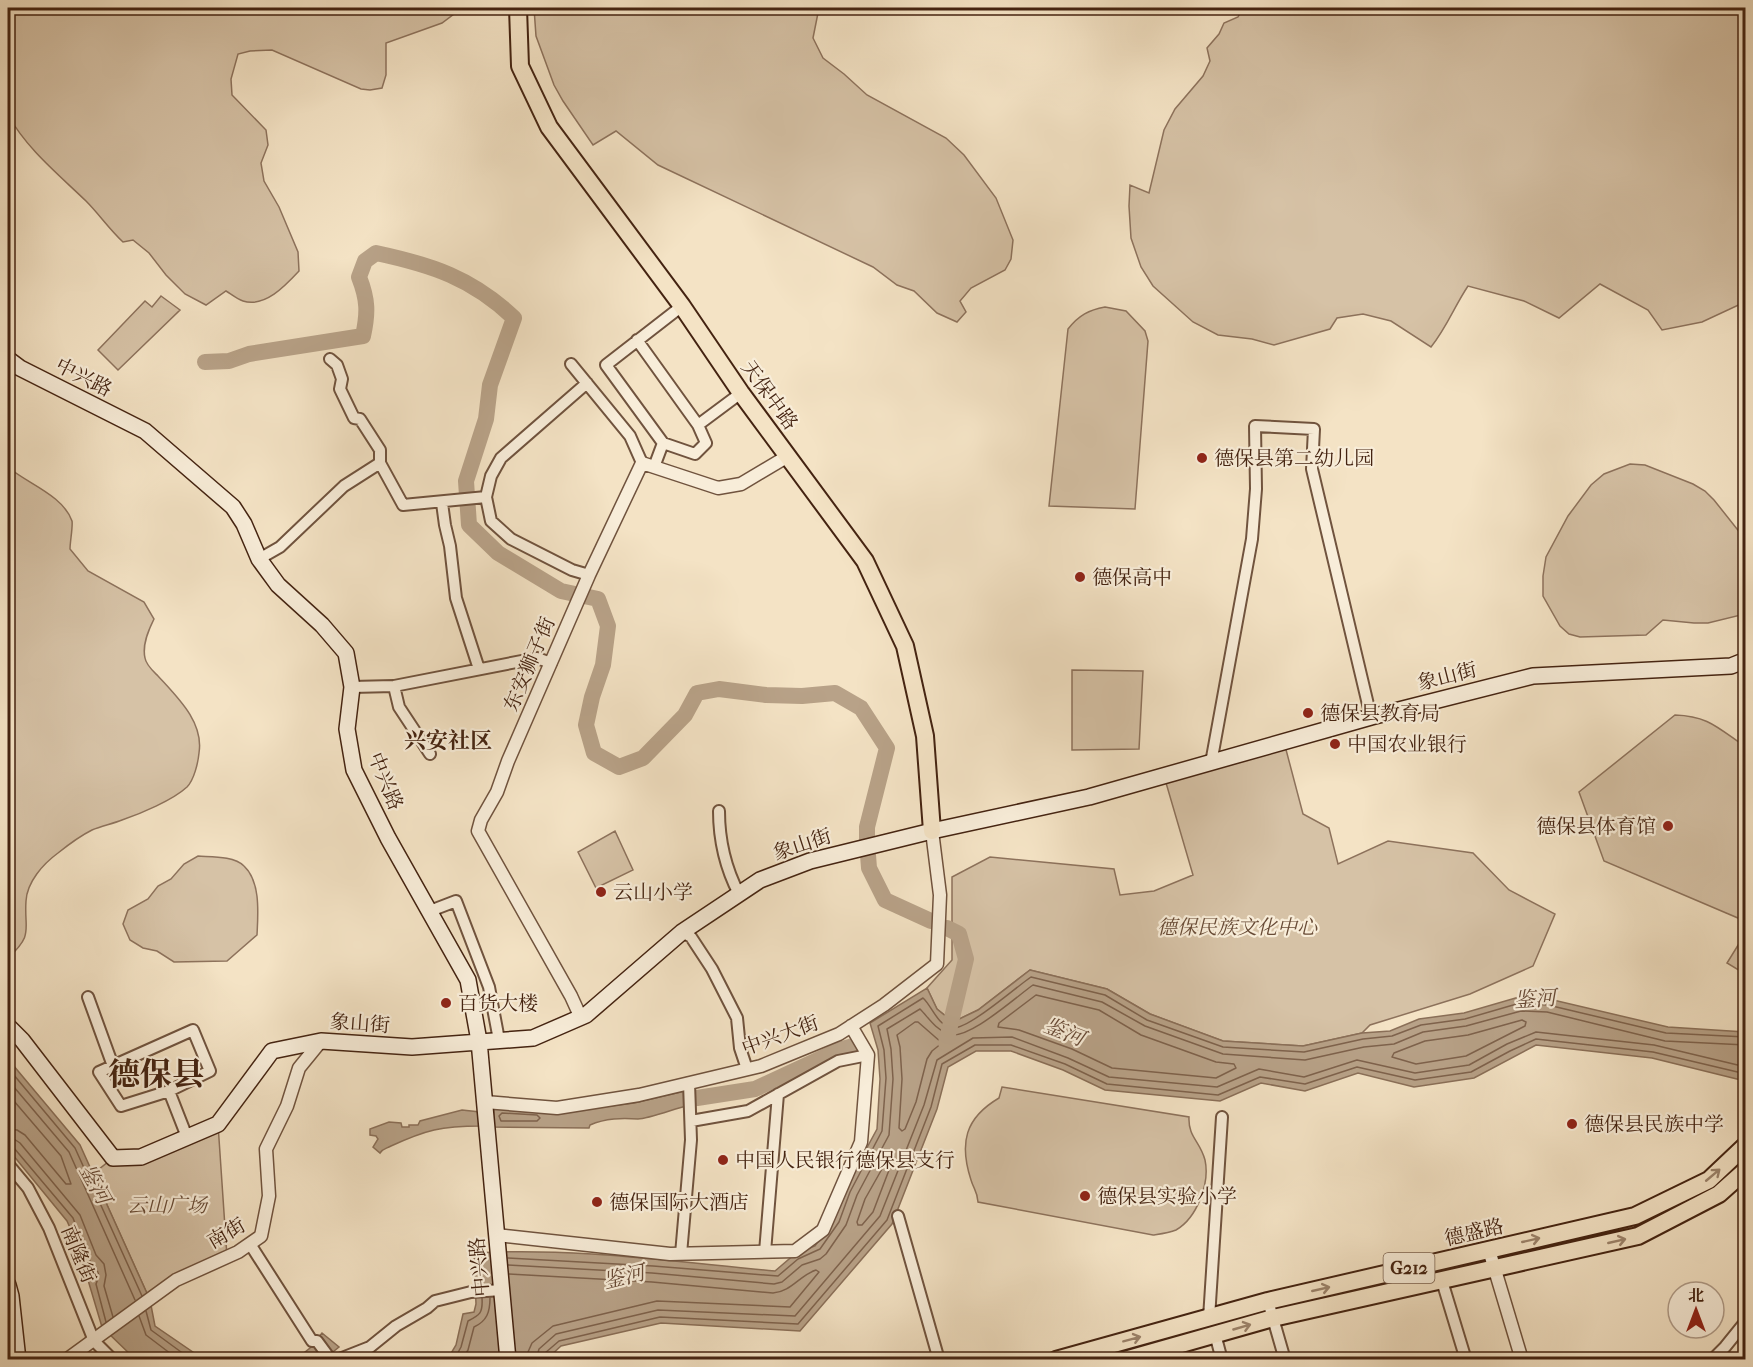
<svg xmlns="http://www.w3.org/2000/svg" width="1753" height="1367" font-family="'IM FELL French Canon','Noto Serif SC',serif">
	<style>
		.green { fill: #d6c2a6; stroke: #8d725c; stroke-width: 1.5 }
		.water { fill: #b8a288; stroke: #8a6f58; stroke-width: 1.5 }
		.lines { fill: none; stroke-linecap: round; stroke-linejoin: round }
		.shore { stroke: #7e624c; stroke-width: 1.5 }
		.river { stroke: #b8a288; stroke-width: 16 }
		.minor-casing { stroke: #70533e; stroke-width: 14 }
		.tertiary-casing { stroke: #70533e; stroke-width: 15 }
		.secondary-casing { stroke: #442311; stroke-width: 18 }
		.primary-casing { stroke: #442311; stroke-width: 20 }
		.trunk-casing { stroke: #442311; stroke-width: 20 }
		.minor { stroke: #f8edd9; stroke-width: 10 }
		.tertiary { stroke: #f8edd9; stroke-width: 12 }
		.secondary { stroke: #f8edd9; stroke-width: 15 }
		.primary { stroke: #f4e3c5; stroke-width: 16 }
		.trunk { stroke: #f4e3c5; stroke-width: 16 }
		.oneway { stroke: #9c836b }
		.poi-dot { fill: #8f2418; stroke: #f8edd9; stroke-width: 2 }
		.labels { text-anchor: middle; stroke-width: 4.5; stroke-linejoin: round; paint-order: stroke }
		.shield { fill: #f8edd9; stroke: #7a604d; stroke-width: 1.5 }
		.shield-label { font-size: 18px; font-weight: bold; fill: #442311 }
		.street-label { font-size: 20px; fill: #442311; stroke: #f8edd9 }
		.poi-label { font-size: 20px; fill: #442311; stroke: #f8edd9; text-anchor: start }
		.park-label { font-size: 20px; font-style: italic; fill: #684b36; stroke: #f8edd9 }
		.water-label { font-size: 21px; font-style: italic; fill: #674935; stroke: #f8edd9 }
		.quarter-label { font-size: 22px; font-weight: bold; fill: #442311; stroke: #f8edd9 }
		.town-label { font-size: 32px; font-weight: bold; fill: #442311; stroke: #f8edd9 }
	</style>
	<rect width="100%" height="100%" fill="#f4e3c5"/>
	<filter id="stains"><feTurbulence type="fractalNoise" baseFrequency=".00333" numOctaves="4"/><feColorMatrix values="0 0 0 0 .2 0 0 0 0 .09 0 0 0 0 .02 0 0 0 .5 -.17"/></filter>
	<radialGradient id="worn" r=".72"><stop offset=".6" stop-color="#630" stop-opacity="0"/><stop offset="1" stop-color="#630" stop-opacity=".3"/></radialGradient>
	<path class="green" d="M8,8H462L442,23L386,43V75L382,88L370,90L361,89L272,50L250,51L238,54L231,79L232,95L266,130L268,145L261,163L264,181L279,207L298,252L299,271C286,285 265,308 243,301C237,299 231,294 226,291L206,305L185,294L166,275L149,253L133,240L123,242C109,229 99,214 86,201C58,174 27,149 8,115Z
		M534,8H819L813,38L823,58L844,74L867,95L946,138L964,155L996,198L1013,240L1011,259L1005,270L971,288L960,301L966,312L957,322L937,313L914,291L897,285L873,267L658,165L616,131L593,145L563,101L554,85L536,36Z
		M1243,8H1745V302L1702,322L1662,330L1648,310L1600,284L1559,318L1524,301L1468,286C1454,307 1447,327 1431,347L1391,321L1363,314L1337,318L1330,329L1274,345L1252,339L1218,335L1193,322L1153,286L1141,267L1131,238L1129,206L1130,185L1149,193L1164,130L1175,109L1203,76L1210,61L1207,48L1219,34L1224,23L1238,17Z
		M161,296L180,310L118,370L98,350L145,301L152,307Z
		M1105,307L1126,311L1145,331L1148,341L1135,509L1049,506L1068,329C1079,315 1089,310 1105,307Z
		M1630,464L1645,465L1693,484L1705,491L1714,500L1745,539V614L1708,623H1694L1663,620L1646,635L1580,637L1569,634L1560,626L1543,596V576L1546,557L1568,516L1591,485L1604,474Z
		M8,467C26,483 63,495 72,521C73,526 70,542 70,549L88,571L144,602L154,619C148,631 142,645 145,658C146,665 153,671 158,676C177,697 204,722 199,753C198,763 194,780 187,787C173,800 140,814 122,820C112,824 101,826 92,830C80,836 68,845 58,853C43,864 27,882 26,901C24,931 34,934 8,958Z
		M1072,670L1143,671L1139,749L1072,750Z
		M1675,715C1706,716 1716,726 1740,743L1745,744V921L1604,861L1579,792Z
		M1284,742L1303,814L1329,828L1338,864L1388,841L1473,853L1509,890L1555,914L1533,966L1470,994L1370,1025L1362,1033L1303,1046L1223,1041L1150,1014L1107,989L1030,970L978,1010L953,1022L937,1009L927,988L952,960V877L990,857L1114,869L1120,895L1154,891L1193,875L1164,776Z
		M615,831L633,870L596,888L578,852Z
		M198,856C212,857 234,856 244,866C261,882 258,914 257,935L227,961L174,962L157,951L143,948L130,940L123,924L128,910L148,899L158,886L171,879L184,864Z
		M1745,934V974L1727,963Z
		M1002,1087L1189,1117C1188,1137 1200,1141 1205,1160C1210,1183 1197,1218 1176,1230C1169,1233 1160,1234 1153,1235L978,1202C977,1190 974,1190 971,1180C959,1143 965,1118 999,1098Z
		M218,1124L227,1257L150,1300L93,1174L113,1158Z"/>
	<path class="water" d="M1030,970L1107,989L1150,1014L1223,1041L1303,1046L1362,1033L1390,1031L1419,1019L1464,1013L1519,997L1549,999L1668,1027L1745,1032V1081L1652,1058L1536,1045L1474,1078L1414,1087L1358,1073L1305,1091L1261,1083L1220,1101L1105,1090L1063,1070L1011,1051H976L948,1067L937,1109L892,1224L800,1331L661,1323L561,1346L547,1359L447,1360L456,1345L463,1314L474,1312L476,1304L474,1253C572,1247 676,1262 775,1271L795,1254L815,1246L834,1219L844,1190L877,1129L880,1079L878,1050L870,1023L927,988L937,1009L953,1022L978,1010Z
		M8,1059L80,1145L150,1300L155,1326L203,1359H135L102,1327L88,1280L93,1277L91,1268L84,1264L82,1255L67,1221L8,1149Z
		M685,1091L686,1106C674,1109 648,1119 638,1119C622,1118 606,1118 590,1125L589,1128L493,1127L494,1107L610,1106L634,1103Z
		M462,1110L480,1112L481,1126C441,1126 426,1130 391,1146C386,1149 383,1148 380,1153L373,1147L378,1139L376,1136L370,1135V1129L389,1122L401,1123L402,1127H409V1125H418L420,1121Z
		M322,1333L339,1347L324,1359L295,1360L310,1348Z"/>
	<g class="lines">
		<path class="shore" d="M1036,995L1099,1010L1141,1035L1216,1062L1234,1064L1236,1068L1216,1078L1112,1068L1072,1049L1019,1030L998,1027L999,1023Z
			M1522,1020L1526,1022L1525,1026L1466,1056L1416,1064L1392,1057L1394,1053L1425,1041L1468,1035Z
			M915,1022H918L942,1043L932,1051L927,1059L916,1102L905,1129L902,1131L899,1128L902,1079L900,1047L897,1035Z
			M8,1068L75,1148L142,1296
			M8,1080L69,1152L135,1300
			M8,1094L61,1156L71,1184H66L25,1135L17,1130L8,1129
			M502,1113L537,1115L540,1118L537,1121H501L499,1116Z
			M8,1138L14,1139L20,1143L80,1215L96,1255L104,1264L106,1275L104,1286L113,1317
			M8,1146L14,1148L73,1218L89,1260L96,1267L99,1276L96,1284L106,1322
			M891,1153L894,1157L873,1212L862,1225H858L857,1222L865,1199Z
			M508,1258L653,1266L778,1276L798,1259L820,1249L839,1222L850,1192L882,1131L886,1078L884,1050L878,1026L923,998C932,1006 937,1025 952,1028C968,1030 1016,987 1031,977L1105,995L1147,1020L1223,1047L1304,1052L1363,1039L1392,1036L1421,1025L1465,1019L1520,1003L1548,1005L1666,1033L1746,1037
			M508,1265L652,1273L774,1284L782,1282L802,1265L820,1259L826,1254L846,1225L857,1195L889,1135L893,1079L891,1049L887,1029L920,1009C928,1017 935,1029 948,1034C967,1042 1017,996 1033,985L1102,1002L1145,1026L1223,1054L1305,1060L1364,1047L1394,1044L1423,1032L1466,1026L1521,1011L1547,1012L1665,1041L1746,1045
			M509,1274L652,1282L773,1293C791,1292 800,1275 816,1270L819,1272L790,1307L657,1301L553,1326L532,1343L528,1352L527,1360
			M146,1311L151,1330L192,1360
			M139,1316L146,1335L179,1360
			M454,1360L461,1347L468,1321C480,1315 483,1313 482,1298
			M462,1360L468,1350L474,1327C487,1321 490,1312 490,1298
			M536,1360L539,1349L556,1334L658,1310L795,1316L880,1216L924,1105L937,1060L973,1038L1012,1037L1068,1058L1109,1077L1217,1087L1259,1069L1304,1077L1357,1060L1415,1073L1469,1065L1507,1044L1536,1032L1654,1045L1746,1067
			M544,1360L545,1353L559,1341L660,1317L798,1324L887,1220L931,1107L942,1064L975,1045H1011L1065,1064L1107,1084L1218,1095L1260,1077L1305,1084L1357,1067L1415,1080L1471,1072L1510,1051L1536,1039L1653,1052L1746,1074"/>
		<path class="river" d="M205,362L229,361L249,354L363,336C368,313 368,300 359,277L365,261L376,253C432,265 472,278 514,318L490,385L486,419L466,481L469,525L498,553L561,591L598,599L608,626L603,665L592,697L586,725L594,753L619,767L643,758L685,715L697,693L719,689L766,695L802,696L835,693L861,708L887,748L867,827V839
			M868,855L869,868L885,900L931,921
			M946,1043L966,959L959,934L947,928
			M697,1098L755,1089L839,1050L853,1046"/>
		<defs>
			<path id="minor" d="M637,340L698,425
				M330,359L337,365L342,379L340,389L354,418L360,419L380,450V463L403,505L486,497
				M571,364L630,436L642,463
				M587,383L501,458L491,476L486,497L491,521L511,539L572,570L589,575
				M663,443L695,454L706,443L698,425L741,393
				M654,467L663,443L606,365L682,306
				M442,503L445,525L450,546L456,598L479,669
				M259,559L280,547L344,486L380,463
				M394,686L399,707L430,754
				M352,687L394,686L537,658L551,663
				M1211,763L1252,539L1256,489L1255,426L1314,429L1312,469L1371,717
				M719,811C719,839 726,869 739,894
				M430,911L456,901L489,987L499,1040
				M682,932L691,937L712,969L737,1018L740,1048L747,1069
				M88,997L113,1066
				M193,1030L210,1071L169,1091L121,1106L99,1072Z
				M169,1091L187,1137
				M691,1121L748,1111L838,1061L868,1055
				M8,1164L28,1188L49,1228L94,1341L113,1360
				M898,1216L939,1360
				M250,1244L312,1341H317L331,1360
				M765,1252L778,1094
				M681,1254L691,1140L689,1083
				M1442,1281L1466,1360
				M1268,1301L1285,1360
				M1209,1318L1222,1117
				M1215,1334L1222,1360
				M337,1360L370,1347L396,1326L427,1308L435,1301L471,1292L502,1290
				M1712,1360L1725,1347L1746,1321"/>
			<path id="tertiary" d="M581,1018L571,996L478,831L481,820L497,792L508,761L589,575L642,463L718,488L741,484L788,456
				M485,1102L557,1108L639,1095L761,1066L839,1034L884,1005L937,964L940,895L932,831
				M497,1235L670,1254L795,1251L823,1230L861,1142L868,1055L851,1026
				M1489,1250L1522,1360
				M66,1360L176,1280L238,1252L261,1236L269,1196L266,1149L287,1106L299,1068L321,1041"/>
			<path id="secondary" d="M8,359L20,368L145,431L233,507L244,524L259,559L278,585L322,625L346,653L352,687L347,729L354,770L388,838L468,980L479,1041L508,1360
				M8,1026L22,1040L113,1158L141,1157L218,1124L272,1051L321,1041L412,1047L533,1038L586,1015L682,932L760,880L810,861L932,831L1089,797L1371,717L1533,676L1731,666L1746,660
				M8,1285L11,1296L18,1360"/>
			<path id="primary" d="M518,8L520,66L549,127L682,306L741,393L865,561L905,646L925,736L932,831"/>
			<path id="trunk" d="M1056,1360L1268,1301L1635,1216L1709,1180L1746,1145
				M1125,1360L1273,1318L1638,1236L1719,1194L1746,1170"/>
		</defs>
		<use href="#minor" class="minor-casing"/>
		<use href="#tertiary" class="tertiary-casing"/>
		<use href="#secondary" class="secondary-casing"/>
		<use href="#primary" class="primary-casing"/>
		<use href="#trunk" class="trunk-casing"/>
		<use href="#minor" class="minor"/>
		<use href="#tertiary" class="tertiary"/>
		<use href="#secondary" class="secondary"/>
		<use href="#primary" class="primary"/>
		<use href="#trunk" class="trunk"/>
	</g>
	<defs><path id="oneway-shaft" d="M-6 0H5M1.5-3L5.5 0L1.5 3" fill="none" stroke-width="1.6" stroke-linecap="round" stroke-linejoin="round" transform="scale(1.5)"/></defs>
	<g class="oneway">
		<use href="#oneway-shaft" transform="translate(1713 1175) rotate(-40)"/>
		<use href="#oneway-shaft" transform="translate(1531 1240) rotate(-13)"/>
		<use href="#oneway-shaft" transform="translate(1617 1241) rotate(-13)"/>
		<use href="#oneway-shaft" transform="translate(1321 1289) rotate(-13)"/>
		<use href="#oneway-shaft" transform="translate(1242 1327) rotate(-16)"/>
		<use href="#oneway-shaft" transform="translate(1132 1339) rotate(-15)"/>
	</g>
	<g class="poi-dot">
		<circle cx="1202" cy="458" r="6"/>
		<circle cx="1080" cy="577" r="6"/>
		<circle cx="1308" cy="713" r="6"/>
		<circle cx="1335" cy="744" r="6"/>
		<circle cx="1668" cy="826" r="6"/>
		<circle cx="601" cy="892" r="6"/>
		<circle cx="446" cy="1003" r="6"/>
		<circle cx="1572" cy="1124" r="6"/>
		<circle cx="723" cy="1160" r="6"/>
		<circle cx="1085" cy="1196" r="6"/>
		<circle cx="597" cy="1202" r="6"/>
	</g>
	<g class="labels">
		<rect class="shield" x="1383.5" y="1253" width="51" height="30" rx="4.5"/>
		<g class="shield-label">
			<text x="1409" y="1274">G212</text>
		</g>
		<g class="street-label">
			<text transform="translate(84 377) rotate(27)" y="7">中兴路</text>
			<text transform="translate(770 395) rotate(54)" y="7">天保中路</text>
			<text transform="translate(529 664) rotate(-67)" y="7">东安狮子街</text>
			<text transform="translate(1447 676) rotate(-14)" y="7">象山街</text>
			<text transform="translate(386 781) rotate(68)" y="7">中兴路</text>
			<text transform="translate(802 844) rotate(-18)" y="7">象山街</text>
			<text transform="translate(360 1023) rotate(4)" y="7">象山街</text>
			<text transform="translate(780 1035) rotate(-20)" y="7">中兴大街</text>
			<text transform="translate(1474 1232) rotate(-13)" y="7">德盛路</text>
			<text transform="translate(226 1233) rotate(-30)" y="7">南街</text>
			<text transform="translate(79 1254) rotate(68)" y="7">南隆街</text>
			<text transform="translate(479 1267) rotate(-95)" y="7">中兴路</text>
		</g>
		<g class="poi-label">
			<text x="1214" y="465">德保县第二幼儿园</text>
			<text x="1092" y="584">德保高中</text>
			<text x="1320" y="720">德保县教育局</text>
			<text x="1347" y="751">中国农业银行</text>
			<text x="1656" y="833" text-anchor="end">德保县体育馆</text>
			<text x="613" y="899">云山小学</text>
			<text x="458" y="1010">百货大楼</text>
			<text x="1584" y="1131">德保县民族中学</text>
			<text x="735" y="1167">中国人民银行德保县支行</text>
			<text x="1097" y="1203">德保县实验小学</text>
			<text x="609" y="1209">德保国际大酒店</text>
		</g>
		<g class="park-label">
			<text x="1237" y="934">德保民族文化中心</text>
			<text x="167" y="1212">云山广场</text>
		</g>
		<g class="water-label">
			<text transform="translate(1535 999) rotate(-4)" y="7">鉴河</text>
			<text transform="translate(1064 1032) rotate(21)" y="7">鉴河</text>
			<text transform="translate(95 1184) rotate(61)" y="7">鉴河</text>
			<text transform="translate(624 1277) rotate(-14)" y="7">鉴河</text>
		</g>
		<g class="quarter-label">
			<text x="448" y="748">兴安社区</text>
		</g>
		<g class="town-label">
			<text x="156" y="1085">德保县</text>
		</g>
	</g>
	<rect width="1753" height="1367" fill="none" stroke="#f4e3c5" stroke-width="30"/>
	<rect x="9" y="9" width="1735" height="1349" fill="none" stroke="#442311" stroke-width="3"/>
	<rect x="15" y="15" width="1723" height="1337" fill="none" stroke="#442311" stroke-width="1.5"/>
	<g transform="translate(1696 1310)"><circle r="28" fill="#f8edd9" stroke="#b09c89" stroke-width="1.5"/>
	<path d="M0-4.5L10 22L0 15L-10 22Z" fill="#8f2418"/>
	<text y="-9" font-size="16" font-weight="bold" text-anchor="middle" fill="#442311">北</text>
	</g>
	<rect width="100%" height="100%" filter="url(#stains)"/>
	<rect width="100%" height="100%" fill="url(#worn)"/>
</svg>
